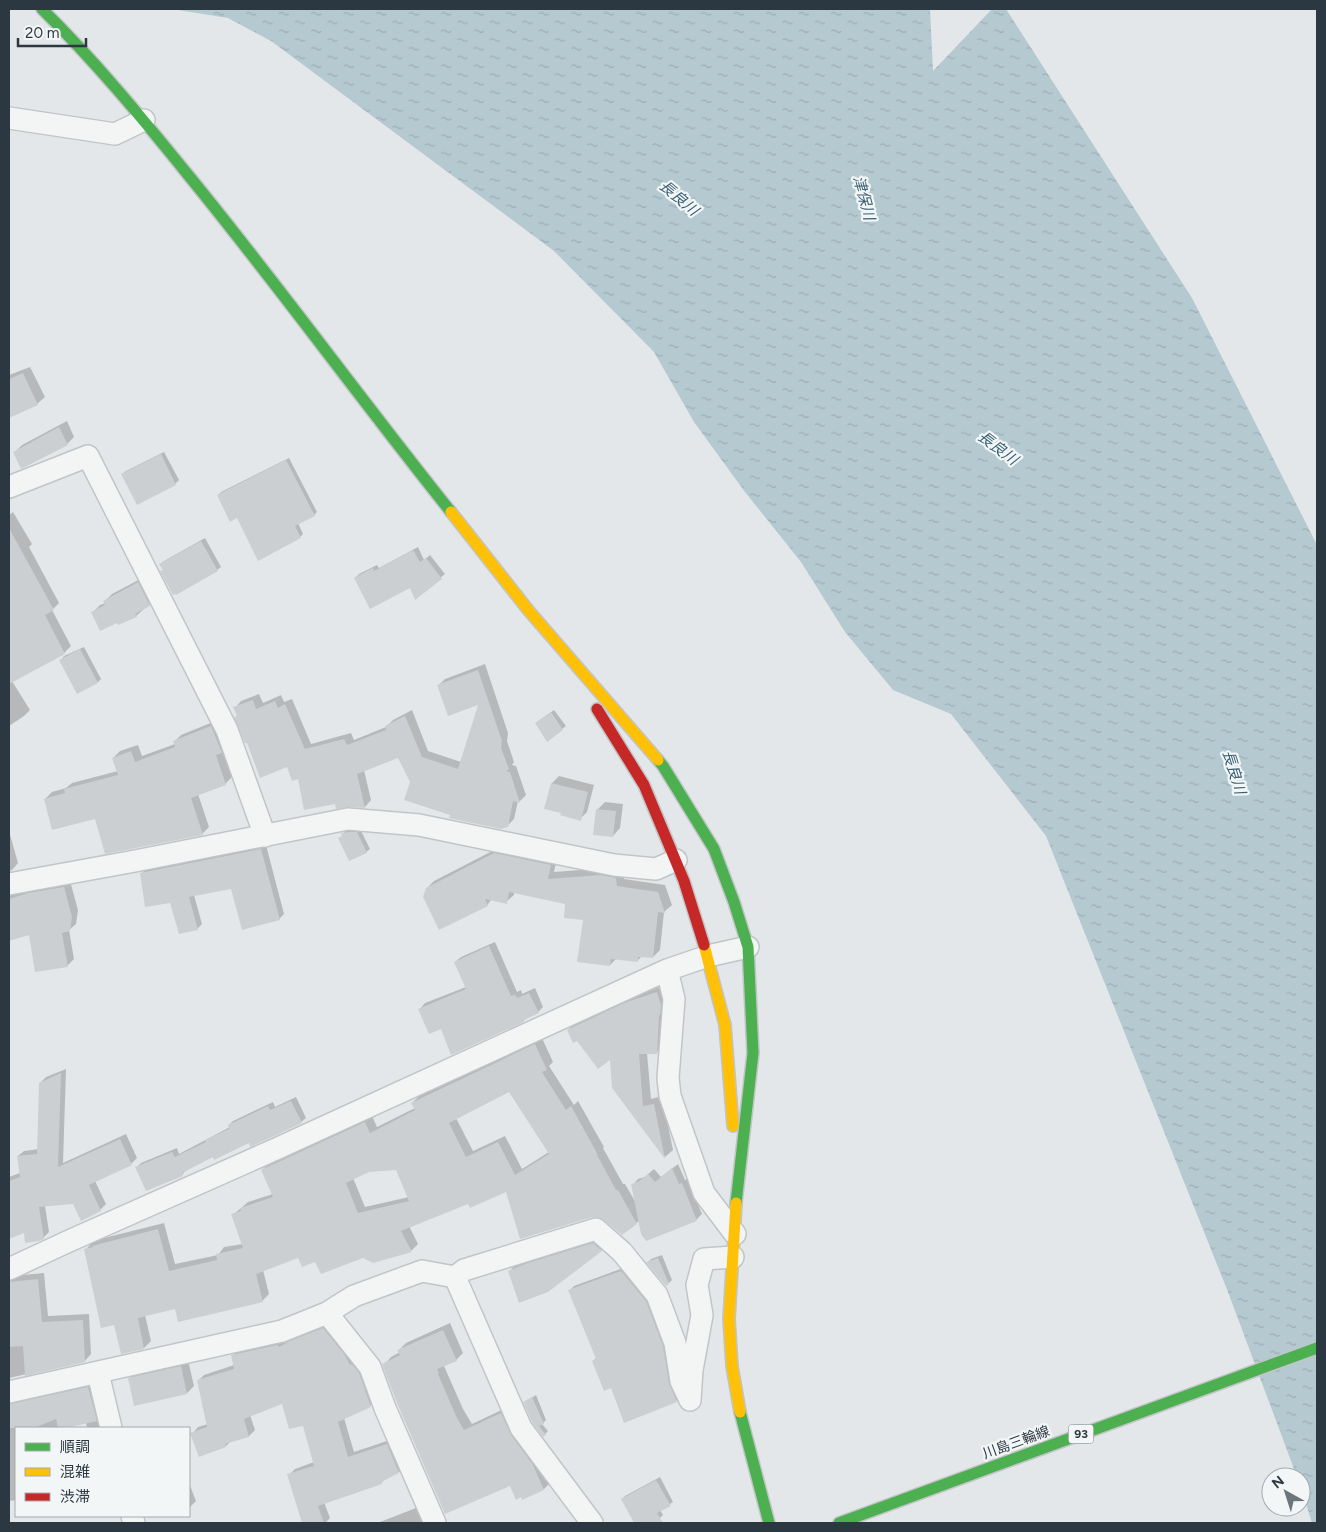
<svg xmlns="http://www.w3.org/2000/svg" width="1326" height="1532" font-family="Figtree,'Noto Sans JP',sans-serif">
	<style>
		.water { fill: url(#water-ripples) }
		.shadow { fill: #0003; fill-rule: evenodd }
		.building { fill: #cccfd1; fill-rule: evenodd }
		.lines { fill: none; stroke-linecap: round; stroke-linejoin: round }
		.street-casing { stroke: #c2c5c7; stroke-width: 24 }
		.fast-casing { stroke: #c2c5c7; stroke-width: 14 }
		.slow-casing { stroke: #c2c5c7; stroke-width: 14 }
		.jam-casing { stroke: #c2c5c7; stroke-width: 14 }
		.street { stroke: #f3f5f5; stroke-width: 21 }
		.fast { stroke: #4caf50; stroke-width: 11 }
		.slow { stroke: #ffc107; stroke-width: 11 }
		.jam { stroke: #c62828; stroke-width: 11 }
		.labels { text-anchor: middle; stroke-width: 4.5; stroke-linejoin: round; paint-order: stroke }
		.shield { fill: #f2f6f7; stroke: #677178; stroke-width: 1 }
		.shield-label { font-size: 12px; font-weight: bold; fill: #2c3841 }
		.street-label { font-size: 14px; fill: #2c3841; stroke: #f2f6f7 }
		.water-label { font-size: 15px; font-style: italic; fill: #395f72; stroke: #f2f6f7 }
	</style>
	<defs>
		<pattern id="water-ripples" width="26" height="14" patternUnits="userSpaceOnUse" patternTransform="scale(1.25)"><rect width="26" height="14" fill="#b5c9d1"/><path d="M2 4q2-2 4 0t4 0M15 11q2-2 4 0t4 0" fill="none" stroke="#9cadb5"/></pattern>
	</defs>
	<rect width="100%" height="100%" fill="#e4e7e9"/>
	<path class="water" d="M172,9H930L933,71L992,9H1006L1192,298L1317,545V1523H1312L1301,1488V1477H1297L1228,1292L1046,836L951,714L893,690L845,632L801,562L745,492L694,422L654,352L554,251L271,41L228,18Z"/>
	<path class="shadow" d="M30,367L45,397L37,404L9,416V375Z
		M67,421L74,437L67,444L14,453L22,445Z
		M164,452L179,480L175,484L137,503L122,474L126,471Z
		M289,458L317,512L314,515L298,523L303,534L300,537L237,516L218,495L221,492Z
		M13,512L32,544L29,547L59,603L52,610L71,646L64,653L12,681L30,710L24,716L9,726V584L18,579L9,564V515Z
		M205,538L221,567L217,570H164L161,564L164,561Z
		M418,547L424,560L430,555L445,574L416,598L410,586L355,578L359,574L377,565L379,568Z
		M146,576L157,598L136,616L117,622L92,613L100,605L106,603L105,601L112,594Z
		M84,647L101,679L98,682L77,693L61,660L64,656Z
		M485,664L508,733L507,741L514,762L512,765L516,766L526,795L520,801H518L514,819L507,826L452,814L411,782L399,756L364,770L371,800L365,807L349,805L336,802L288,766L238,716L235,708L241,701L259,694L263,703L281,695L284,702L292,699L311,744L351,733L354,740L386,727L393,720L412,710L428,751L461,762L480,703L438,686L445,679Z
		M554,710L566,726L547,740L540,720Z
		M218,720L223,750L232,777L225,784L198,794L209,827L202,834L96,818L45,799L52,792L66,788L72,783L118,771L113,758L120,751L138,745L142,756L175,744L174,742L181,735Z
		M559,776L594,785L587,812L580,819L562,812L552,783Z
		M605,802L623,804L620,828L613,836L598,809Z
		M353,829H360L370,849L366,852L340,838L346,830Z
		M9,831L18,863L12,870L9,871Z
		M266,845L284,914L279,919L232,888L194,895L202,924L197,929L142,873L147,868Z
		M502,846L557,858L554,872L608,868L623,871L624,879L665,885L672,905L664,912L660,950L653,957L642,956L637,961L617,958L610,965L584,919L566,903L514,892V895L506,902L492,899L487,905L427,888L434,881Z
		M70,881L78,910L76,924L69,930L74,959L68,965L36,971L30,934L9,939V888Z
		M495,942L517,992L521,990L522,994L535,988L543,1007L538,1012L524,1020L442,1028L420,1009L425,1003L466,987L455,962L461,957Z
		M665,985V1044L657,1052L647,1053L651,1099L662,1096L673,1150L665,1157L614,1088L611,1057L568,1030L576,1022L634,996Z
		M542,1038L553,1062L549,1066L574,1105L578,1101L604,1147L603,1148L623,1184H625L636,1203L633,1185L638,1179L645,1177L654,1169L661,1177L678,1164L685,1180L687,1179L702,1214L696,1220H640L622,1234L605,1218L506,1191L469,1202L409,1226L418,1244L412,1250L373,1262L363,1257L315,1260L299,1256L263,1270L269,1294L262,1301L175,1307L145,1315L151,1341L144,1348L122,1353L115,1323L85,1250L92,1243L100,1239L164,1223L175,1264L218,1255L224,1247L243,1244L233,1215L248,1202L273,1194L262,1170L269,1163L372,1116L377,1127L415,1108L412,1103L419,1096ZM510,1091L549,1152L522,1169L505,1136L473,1151L456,1118ZM397,1168L409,1197L365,1207L353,1178L369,1171Z
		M66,1069L63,1163L126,1134L137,1158L131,1164L95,1181L106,1204L100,1210L73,1202L45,1206L49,1232L43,1238L25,1232L9,1238V1177L20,1173L18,1156L24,1151L39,1149L40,1083L46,1077Z
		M296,1097L306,1118L301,1122L214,1156L186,1170L182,1175L137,1167L141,1163L177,1148L179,1154L230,1127L229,1125L233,1121L273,1102L275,1107Z
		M601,1236L608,1243L601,1250L548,1291L509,1272L516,1264Z
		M662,1255L672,1280L669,1283L648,1262L651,1259Z
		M626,1267L650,1297L681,1396L676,1401L611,1387L593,1361L597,1357L570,1290L574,1286Z
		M44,1273L48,1316L89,1314L91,1354L85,1361L9,1378V1281L22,1275Z
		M329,1323L350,1348L377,1400L370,1406L344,1418L354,1452L393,1439L405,1466L399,1472L386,1478L381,1483L324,1502L330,1518L325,1523H304L289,1475L295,1469L314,1462L304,1424L283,1403L250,1415L255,1430L249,1436L231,1441L226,1446L192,1434L198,1427L208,1424L198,1381L204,1375L234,1365L232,1356L238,1350L284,1339L285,1343L297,1336Z
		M450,1323L463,1353L456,1360L444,1366L463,1409L472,1424L508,1407L551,1482L544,1489L510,1484L384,1365L391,1357L400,1352L399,1350L406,1343Z
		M188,1360L194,1386L187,1393L129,1379L137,1371Z
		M95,1381L108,1428H87L86,1423L61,1428H16V1500L9,1501V1395Z
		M536,1395L546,1420L542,1424L548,1431L544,1435L525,1402Z
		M660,1477L673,1502L660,1510L663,1515L660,1518L651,1523H635L622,1499L625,1496Z
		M189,1483L196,1501L189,1508Z
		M421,1506L427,1523H379L380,1522Z"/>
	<path class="building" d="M23,373L38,405L9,418V379Z
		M59,427L68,445L21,469L13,452Z
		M161,454L176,485L137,505L121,474Z
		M286,460L315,516L295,526L301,538L258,561L237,518L230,522L217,495Z
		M9,528L54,610L45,615L65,654L9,684Z
		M201,541L218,571L176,595V594L173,595L160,571L163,570L159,564Z
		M413,550L420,562L426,558L442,579L415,600L410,588L370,609L354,578L373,568L374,571Z
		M138,582L150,606L135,614L137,617L118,625L117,623L100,631L91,612L105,605L103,601Z
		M80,649L98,683L77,694L59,660Z
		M478,670L502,741L501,748L509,769L506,771L510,772L520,803L513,801L508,827L501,829L449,818L450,815L404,800L410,782L398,758L357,774L365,808L349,807L336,809L335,804L304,810L298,779L292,781L287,767L260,778L247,743H245L234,717L237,716L233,707L253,700L256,709L275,701L278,708L285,704L305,749L344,739L347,745L386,730L385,726L405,716L422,757L458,769L478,705L448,716L437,685Z
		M551,712L563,730L547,742L535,723Z
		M211,726L222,753L216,755L226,785L191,798L203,835L105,854L95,819L52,830L44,799L65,793L64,789L118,775L112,758L131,751L135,762L175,747L173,741Z
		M551,783L588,792L581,821L560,815L561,813L544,809Z
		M596,809L616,811L613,837L593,835Z
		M349,832H357L367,853L349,861L338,838L342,836L341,833Z
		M261,849L280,920L242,930L231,889L189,897L198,930L179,934L170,903L145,907L140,873Z
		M494,853L551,865L548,879L600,875L616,878L617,886L658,892L665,913L658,912L653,958L638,957V962L611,959L610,966L577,962L583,920L564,918L565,904L509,892L507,904L485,899L488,906L439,930L423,897L426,888Z
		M64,887L72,917L70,931L62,933L68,967L35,972L29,935L9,941V899L28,893Z
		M489,946L511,996L515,995L517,998L529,993L539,1013L524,1020V1022L451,1055L441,1029L429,1034L418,1009L466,989L454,962Z
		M657,992L661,1005L660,1015H659L657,1054H639L643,1106L654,1104L665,1159L612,1088L610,1060L598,1069L577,1041L573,1043L567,1030L624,1003Z
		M535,1044L547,1070L542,1072L566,1110L571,1106L598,1155H597L616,1190H618L637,1224L622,1235L604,1220L598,1217H592L520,1239L506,1192L470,1208L468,1204L401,1231L412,1252L373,1263L363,1258L321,1274L315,1262L302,1267L298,1258L256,1274L263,1302L178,1322L175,1309L138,1318L144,1349L121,1354L114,1325L101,1328L84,1249L93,1247L92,1246L158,1229L169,1271L217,1260L216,1254L243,1248L231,1214L241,1211L240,1208L273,1197L261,1170L365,1122L370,1133L415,1110L411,1103ZM509,1092L549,1154L515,1175L498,1142L466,1157L449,1123ZM396,1170L409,1201L358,1213L346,1183L369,1172Z
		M61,1073L58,1167L120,1139L132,1165L89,1185L101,1211L81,1221L73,1204L39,1207L44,1239L39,1241L25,1243L24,1233L9,1239V1181L20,1177L17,1156L37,1154L39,1083Z
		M291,1101L302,1123L250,1147L249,1143L214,1160L213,1157L182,1173L183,1176L146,1191L135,1167L172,1152L175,1157L206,1142L205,1140L229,1129L228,1125L268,1106L270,1110Z
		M672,1168L679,1184L682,1183L697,1221L646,1241L641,1234L631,1184L638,1182L648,1174L655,1182Z
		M593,1243L602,1251L548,1292L519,1303L508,1271L528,1263Z
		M658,1258L669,1284L666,1286L646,1262Z
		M621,1271L646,1301L663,1346L669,1383L677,1402L624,1423L611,1388L604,1391L592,1361L596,1359L568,1290Z
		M38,1279L42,1322L83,1320L85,1362L25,1376L23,1346L9,1347V1282Z
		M323,1328L344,1354L350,1365L352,1364L359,1373L371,1407L338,1422L348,1457L387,1444L399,1473L381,1482L382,1484L318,1506L324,1523H302L287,1474L314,1466L303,1426L289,1429L282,1404L244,1419L249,1437L225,1444L226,1447L199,1457L190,1433L207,1427L197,1380L234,1369L231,1355L278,1345L279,1347L290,1341Z
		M443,1330L457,1361L437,1369L439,1373L438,1374L456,1416L464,1430L501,1413L511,1435L533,1465L544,1490L522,1500L521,1497L516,1500L510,1486L445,1514L397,1403L382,1364L400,1355L397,1350Z
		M181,1366L187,1394L134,1406L128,1378Z
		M88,1387L97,1421L66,1428H58L56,1419L34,1428H9V1404Z
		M532,1397L544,1424L539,1426L546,1435L543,1437L532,1422L523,1402Z
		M656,1480L671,1506L657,1513L663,1523H634L621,1499Z"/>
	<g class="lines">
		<defs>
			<path id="street" d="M9,118L115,134L144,120
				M9,487L88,456L227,730L265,836
				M9,884L135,861L348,819L419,825L614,865L656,869L676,860
				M667,970L674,999L668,1078L670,1096L704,1193L735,1234
				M9,1269L69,1241L276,1149L667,970L708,956L748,947
				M455,1277L521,1428L592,1523
				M327,1313L370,1367L385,1408L435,1523
				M98,1373L111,1428
				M9,1392L282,1331L327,1313L354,1296L422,1271L455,1277L464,1270L596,1229L622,1252L657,1295L675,1343L681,1381L690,1400L692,1370L702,1315L697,1285L704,1259L733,1257
				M132,1516L134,1523"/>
			<path id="fast" d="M42,9C95,61 142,118 189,176C279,286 362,401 451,512
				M658,760L663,766L714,849L734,902L748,947L753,1053L736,1203
				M740,1412L769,1523
				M839,1523L1317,1348"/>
			<path id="slow" d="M451,512L529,611L658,760
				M704,945L725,1025L733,1126
				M736,1203L729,1319L732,1366L740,1412"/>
			<path id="jam" d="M597,709L644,785L684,881L704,945"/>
		</defs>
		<use href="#street" class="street-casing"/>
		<use href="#fast" class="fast-casing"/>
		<use href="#slow" class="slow-casing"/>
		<use href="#jam" class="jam-casing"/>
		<use href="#street" class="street"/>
		<use href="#fast" class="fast"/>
		<use href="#slow" class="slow"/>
		<use href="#jam" class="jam"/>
	</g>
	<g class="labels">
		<rect class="shield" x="1068.5" y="1424.5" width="25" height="19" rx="4"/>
		<g class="shield-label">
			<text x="1081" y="1438">93</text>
		</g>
		<g class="street-label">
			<text transform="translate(1016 1442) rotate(-20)" y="5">川島三輪線</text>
		</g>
		<g class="water-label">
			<text transform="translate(679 198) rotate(40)" y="5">長良川</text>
			<text transform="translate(864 198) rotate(75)" y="5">津保川</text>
			<text transform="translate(998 448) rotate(37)" y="5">長良川</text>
			<text transform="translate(1234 772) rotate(73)" y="5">長良川</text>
		</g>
	</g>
	<rect width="1326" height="1532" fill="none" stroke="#2c3841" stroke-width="20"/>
	<rect x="15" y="1427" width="175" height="90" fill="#f2f6f7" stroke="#a3aaae"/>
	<rect x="25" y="1443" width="25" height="8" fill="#4caf50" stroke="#a3aaae"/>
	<text x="60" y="1452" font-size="15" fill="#2c3841">順調</text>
	<rect x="25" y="1468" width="25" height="8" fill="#ffc107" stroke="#a3aaae"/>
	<text x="60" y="1477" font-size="15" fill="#2c3841">混雑</text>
	<rect x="25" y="1493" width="25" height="8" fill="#c62828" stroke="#a3aaae"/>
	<text x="60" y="1502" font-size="15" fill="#2c3841">渋滞</text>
	<g transform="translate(1286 1492) rotate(321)"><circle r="24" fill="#f2f6f7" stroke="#a3aaae"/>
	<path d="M0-4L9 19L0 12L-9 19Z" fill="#6c757c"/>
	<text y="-8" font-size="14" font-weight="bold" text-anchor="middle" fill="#2c3841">N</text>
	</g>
	<path d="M18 38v8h68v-8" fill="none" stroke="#2c3841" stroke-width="2.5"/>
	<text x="25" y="38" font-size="15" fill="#2c3841" stroke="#f2f6f7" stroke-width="4" paint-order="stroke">20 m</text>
</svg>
